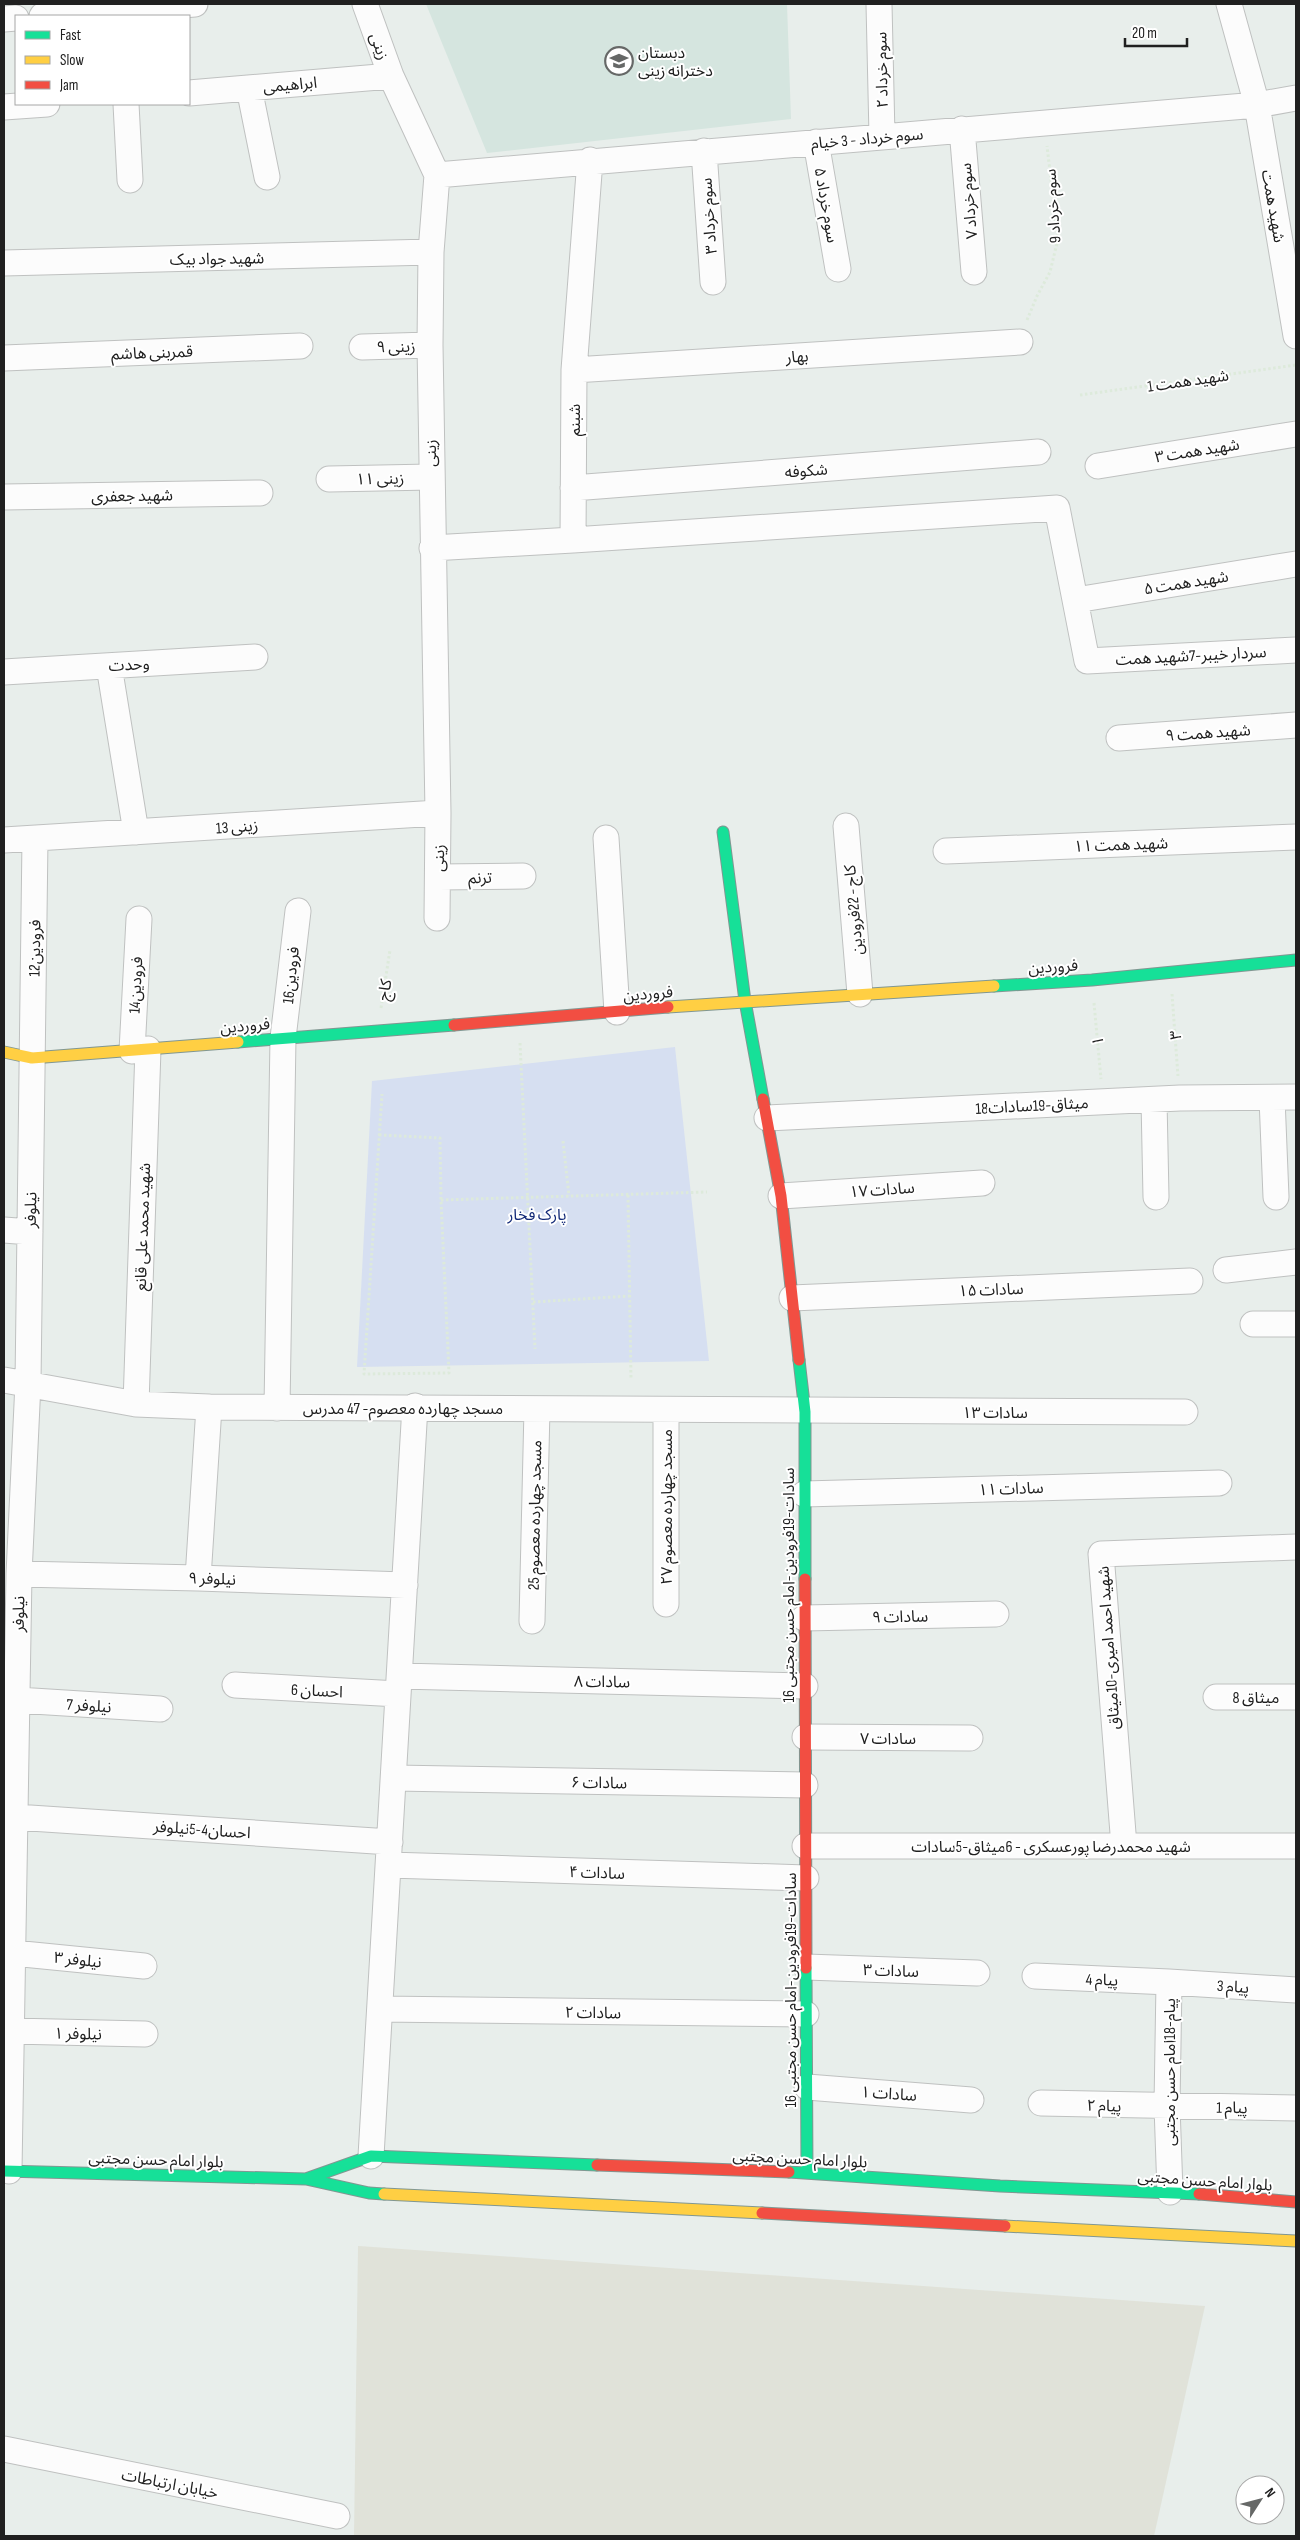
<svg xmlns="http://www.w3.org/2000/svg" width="1300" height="2540" font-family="'Sofia Sans Condensed','Noto Sans Arabic',sans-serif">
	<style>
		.industrial { fill: #e0e2d9 }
		.education { fill: #d5e5df }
		.park { fill: #d6dff1 }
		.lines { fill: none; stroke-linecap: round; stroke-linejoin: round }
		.street-casing { stroke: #bfc1c0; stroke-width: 27 }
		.fast-casing { stroke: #819792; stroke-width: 13 }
		.slow-casing { stroke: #819792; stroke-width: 13 }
		.jam-casing { stroke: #819792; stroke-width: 13 }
		.path { stroke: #ddeadb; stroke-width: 3; stroke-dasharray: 2.5 2.5; stroke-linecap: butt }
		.street { stroke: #fcfcfc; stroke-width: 25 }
		.fast { stroke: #16e098; stroke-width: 11 }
		.slow { stroke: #ffcf43; stroke-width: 11 }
		.jam { stroke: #f24e42; stroke-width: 11 }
		.labels { text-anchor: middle; stroke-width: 4; stroke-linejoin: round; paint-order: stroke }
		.street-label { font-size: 16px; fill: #202020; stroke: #fff }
		.poi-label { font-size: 16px; fill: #202020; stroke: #fff; text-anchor: start }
		.park-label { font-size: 16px; fill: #132a78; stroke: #fff }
	</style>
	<rect width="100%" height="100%" fill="#e8eeeb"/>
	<path class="industrial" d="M358,2246H359L1205,2306L1154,2536H354Z"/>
	<path class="education" d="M426,4H787L791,119L487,153Z"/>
	<path class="park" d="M675,1047L709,1361L357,1367L372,1081Z"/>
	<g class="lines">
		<defs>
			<path id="street" d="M365,4L391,76L437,175L431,252L430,345L438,813L437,918
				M879,4L882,136
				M1229,4L1257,105L1296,336
				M42,16L195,4
				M4,19L16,18
				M249,88L267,177
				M189,93L391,76
				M126,104L130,180
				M4,107L47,104
				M962,129L974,272
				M816,142L838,269
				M704,151L713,282
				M437,175L1257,105L1296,98
				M4,263L431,252
				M362,347L430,345
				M4,358L300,346
				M574,370L1020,342
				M1098,466L1296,434
				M329,479L431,477
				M573,488L1038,452
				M4,497L260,493
				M573,540L1057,508L1087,661L1296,650
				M432,548L573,540L574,370L590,160
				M1076,600L1296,564
				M109,666L136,832
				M4,672L255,657
				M1119,738L1296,725
				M846,826L860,994
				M606,838L617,1012
				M4,840L438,813
				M946,851L1296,837
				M438,877L523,876
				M132,1051L139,919
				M1272,1098L1276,1197
				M1154,1100L1156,1197
				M767,1118L1180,1098L1296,1097
				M781,1196L982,1183
				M4,1230L30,1232
				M1226,1270L1296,1262
				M792,1298L1190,1281
				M1253,1324H1296
				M4,1380L136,1404L209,1407L1185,1412
				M136,1404L148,1049
				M277,1408L283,1038L298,911
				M804,1494L1219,1483
				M19,1574L198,1578L405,1585
				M198,1578L209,1407
				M666,1604V1410
				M804,1618L996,1614
				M532,1621L537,1409
				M400,1676L805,1686
				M235,1685L398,1694
				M1216,1697H1296
				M17,1700L160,1709
				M805,1737L970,1738
				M394,1778L805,1785
				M15,1817L390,1842
				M805,1846H1296
				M1124,1846L1101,1554L1296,1547
				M389,1865L806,1878
				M13,1953L144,1966
				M806,1967L977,1973
				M1035,1976L1169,1982L1296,1990
				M1169,1982L1167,2106L1170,2192
				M380,2009L806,2014
				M11,2031L145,2034
				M807,2087L971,2100
				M1041,2103L1296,2108
				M371,2156L415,1406
				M9,2171L19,1574L28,1383L35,839
				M4,2449L337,2516"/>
			<path id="fast" d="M723,832L745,1001L763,1099
				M994,986L1092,980L1296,960
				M238,1042L454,1025
				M799,1360L805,1412V1579
				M806,1968L807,2173
				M4,2171L306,2179L369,2193L384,2194
				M789,2172L1000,2186L1199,2194
				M306,2179L371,2156L597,2165"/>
			<path id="slow" d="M668,1007L994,986
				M4,1052L32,1058L238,1042
				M384,2194L762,2213
				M1005,2226L1296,2241"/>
			<path id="jam" d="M454,1025L668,1007
				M763,1099L781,1196L799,1360
				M805,1579L806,1968
				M597,2165L789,2172
				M1199,2194L1296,2202
				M762,2213L1005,2226"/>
		</defs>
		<use href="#street" class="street-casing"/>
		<use href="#fast" class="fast-casing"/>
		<use href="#slow" class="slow-casing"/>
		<use href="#jam" class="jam-casing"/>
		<path class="path" d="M1027,320L1037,296L1050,272L1058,239L1047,146
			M1080,395L1296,365
			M1172,994L1178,1076
			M1094,1003L1101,1079
			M381,1008L390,950
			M520,1043L535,1349
			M379,1135L440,1138L441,1200L449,1373L364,1374L382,1094
			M563,1141L569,1196
			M628,1195L631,1380
			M441,1200L707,1192
			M533,1302L630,1296"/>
		<use href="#street" class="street"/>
		<use href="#fast" class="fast"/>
		<use href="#slow" class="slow"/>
		<use href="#jam" class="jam"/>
	</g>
	<defs>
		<symbol id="school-ring" viewBox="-11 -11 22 22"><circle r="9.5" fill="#fff" stroke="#666867" stroke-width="1.5"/><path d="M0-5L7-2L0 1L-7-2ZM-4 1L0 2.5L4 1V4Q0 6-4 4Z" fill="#666867"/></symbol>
	</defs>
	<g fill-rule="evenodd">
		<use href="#school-ring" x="603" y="45" width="32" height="32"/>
	</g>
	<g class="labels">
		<g class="street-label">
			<text transform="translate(380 46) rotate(70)" y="6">زینی</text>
			<text transform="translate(881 70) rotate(-91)" y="6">سوم خرداد ۲</text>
			<text transform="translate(290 84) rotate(-5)" y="6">ابراهیمی</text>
			<text transform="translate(867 138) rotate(-5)" y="6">سوم خرداد - 3 خیام</text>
			<text transform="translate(968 201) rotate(-95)" y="6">سوم خرداد ۷</text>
			<text transform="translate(827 205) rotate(80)" y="6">سوم خرداد ۵</text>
			<text transform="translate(1052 206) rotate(-94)" y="6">سوم خرداد 9</text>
			<text transform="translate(1274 206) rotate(80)" y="6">شهید همت</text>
			<text transform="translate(708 216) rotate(-94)" y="6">سوم خرداد ۳</text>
			<text transform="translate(217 258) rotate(-1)" y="6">شهید جواد بیک</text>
			<text transform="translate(396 346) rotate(-1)" y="6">زینی ۹</text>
			<text transform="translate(152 352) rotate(-2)" y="6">قمربنی هاشم</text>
			<text transform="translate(797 356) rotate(-4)" y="6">بهار</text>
			<text transform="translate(1188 380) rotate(-8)" y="6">شهید همت 1</text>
			<text transform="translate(574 420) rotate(-90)" y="6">شبنم</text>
			<text transform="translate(1197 450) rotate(-9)" y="6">شهید همت ۳</text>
			<text transform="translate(430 453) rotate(-90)" y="6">زینی</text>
			<text transform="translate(806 470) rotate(-4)" y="6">شکوفه</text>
			<text transform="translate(380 478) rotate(-1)" y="6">زینی ۱۱</text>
			<text transform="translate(132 495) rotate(-1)" y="6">شهید جعفری</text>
			<text transform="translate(1186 582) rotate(-9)" y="6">شهید همت ۵</text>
			<text transform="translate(1191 655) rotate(-3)" y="6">سردار خیبر-7شهید همت</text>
			<text transform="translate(129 664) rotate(-3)" y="6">وحدت</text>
			<text transform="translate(1208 732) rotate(-4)" y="6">شهید همت ۹</text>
			<text transform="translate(237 826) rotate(-4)" y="6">زینی 13</text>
			<text transform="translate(1121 844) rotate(-2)" y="6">شهید همت ۱۱</text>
			<text transform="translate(438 858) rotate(-89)" y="6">زینی</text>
			<text transform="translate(480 877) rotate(-1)" y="6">ترنم</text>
			<text transform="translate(853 910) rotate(-95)" y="6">کاج - 22فرودین</text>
			<text transform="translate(34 948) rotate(-89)" y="6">12فرودین</text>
			<text transform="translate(1053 966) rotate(-4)" y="6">فروردین</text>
			<text transform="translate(290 975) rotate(-84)" y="6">16فرودین</text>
			<text transform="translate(135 985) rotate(-87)" y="6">14فرودین</text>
			<text transform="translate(384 990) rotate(-81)" y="6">کاج</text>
			<text transform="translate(648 993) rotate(-5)" y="6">فروردین</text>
			<text transform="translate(245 1025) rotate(-5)" y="6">فروردین</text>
			<text transform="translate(1175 1035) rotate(-94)" y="6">۳</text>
			<text transform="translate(1097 1041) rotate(-95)" y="6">۱</text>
			<text transform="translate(1032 1105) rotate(-3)" y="6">18میثاق-19سادات</text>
			<text transform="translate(882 1189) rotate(-4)" y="6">سادات ۱۷</text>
			<text transform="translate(30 1210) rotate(-89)" y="6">نیلوفر</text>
			<text transform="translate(142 1227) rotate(-88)" y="6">شهید محمد علی قانع</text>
			<text transform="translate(991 1289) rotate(-2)" y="6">سادات ۱۵</text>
			<text x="403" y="1414">مسجد چهارده معصوم- 47 مدرس</text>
			<text x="995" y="1418">سادات ۱۳</text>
			<text transform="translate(1011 1488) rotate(-2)" y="6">سادات ۱۱</text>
			<text transform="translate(666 1507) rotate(-90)" y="6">مسجد چهارده معصوم ۲۷</text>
			<text transform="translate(534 1515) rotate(-89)" y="6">مسجد چهارده معصوم 25</text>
			<text transform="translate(212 1578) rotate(2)" y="6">نیلوفر ۹</text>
			<text transform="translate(788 1585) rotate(-90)" y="6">سادات-19فرودین-امام حسن مجتبی 16</text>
			<text transform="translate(18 1614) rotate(-89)" y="6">نیلوفر</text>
			<text transform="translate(900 1616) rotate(-1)" y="6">سادات ۹</text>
			<text transform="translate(1108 1648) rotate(-94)" y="6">شهید احمد امیری-10میثاق</text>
			<text transform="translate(602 1681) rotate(1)" y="6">سادات ۸</text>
			<text transform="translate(317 1690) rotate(3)" y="6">احسان 6</text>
			<text x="1256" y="1703">میثاق 8</text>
			<text transform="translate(89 1705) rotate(4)" y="6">نیلوفر 7</text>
			<text x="888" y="1744">سادات ۷</text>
			<text transform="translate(599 1782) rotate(1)" y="6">سادات ۶</text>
			<text transform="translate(202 1829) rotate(4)" y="6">احسان4-5نیلوفر</text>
			<text x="1051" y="1852">شهید محمدرضا پورعسکری - 6میثاق-5سادات</text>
			<text transform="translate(597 1872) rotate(2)" y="6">سادات ۴</text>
			<text transform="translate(78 1959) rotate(6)" y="6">نیلوفر ۳</text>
			<text transform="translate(891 1970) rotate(2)" y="6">سادات ۳</text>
			<text transform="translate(1102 1979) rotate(2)" y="6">پیام 4</text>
			<text transform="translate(1233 1986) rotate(4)" y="6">پیام 3</text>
			<text transform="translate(790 1990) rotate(-90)" y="6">سادات-19فرودین-امام حسن مجتبی 16</text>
			<text transform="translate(593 2012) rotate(1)" y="6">سادات ۲</text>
			<text transform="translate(78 2033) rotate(1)" y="6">نیلوفر ۱</text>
			<text transform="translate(1169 2072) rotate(-90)" y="6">پیام-18امام حسن مجتبی</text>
			<text transform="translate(889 2093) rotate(4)" y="6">سادات ‍‍۱</text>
			<text transform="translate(1104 2105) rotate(2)" y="6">پیام ۲</text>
			<text transform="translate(1232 2107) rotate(1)" y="6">پیام 1</text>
			<text transform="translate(800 2158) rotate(3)" y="6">بلوار امام حسن مجتبی</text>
			<text transform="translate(156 2159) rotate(2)" y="6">بلوار امام حسن مجتبی</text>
			<text transform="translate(1205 2180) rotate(4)" y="6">بلوار امام حسن مجتبی</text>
			<text transform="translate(170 2483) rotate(11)" y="6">خیابان ارتباطات</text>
		</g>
		<g class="poi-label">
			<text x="638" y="58">دبستان<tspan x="638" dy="18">دخترانه زینی</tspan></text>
		</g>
		<g class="park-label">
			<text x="537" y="1220">پارک فخار</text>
		</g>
	</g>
	<rect width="1300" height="2540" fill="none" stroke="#202020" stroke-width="10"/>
	<rect x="15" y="15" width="175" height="90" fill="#ffffff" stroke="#a6a6a6"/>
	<rect x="25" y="31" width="25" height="8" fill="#16e098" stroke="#a6a6a6"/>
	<text x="60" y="40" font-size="15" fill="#202020">Fast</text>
	<rect x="25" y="56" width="25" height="8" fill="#ffcf43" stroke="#a6a6a6"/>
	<text x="60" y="65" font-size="15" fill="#202020">Slow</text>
	<rect x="25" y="81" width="25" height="8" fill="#f24e42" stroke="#a6a6a6"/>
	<text x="60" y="90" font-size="15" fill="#202020">Jam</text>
	<g transform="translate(1260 2500) rotate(54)"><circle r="24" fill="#ffffff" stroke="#a6a6a6"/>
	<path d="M0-4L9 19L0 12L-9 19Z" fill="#666867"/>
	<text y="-8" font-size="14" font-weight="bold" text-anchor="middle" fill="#202020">N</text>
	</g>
	<path d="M1125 38v8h62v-8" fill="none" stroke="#202020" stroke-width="2.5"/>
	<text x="1132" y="38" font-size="15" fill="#202020" stroke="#ffffff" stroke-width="4" paint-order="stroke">20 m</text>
</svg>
